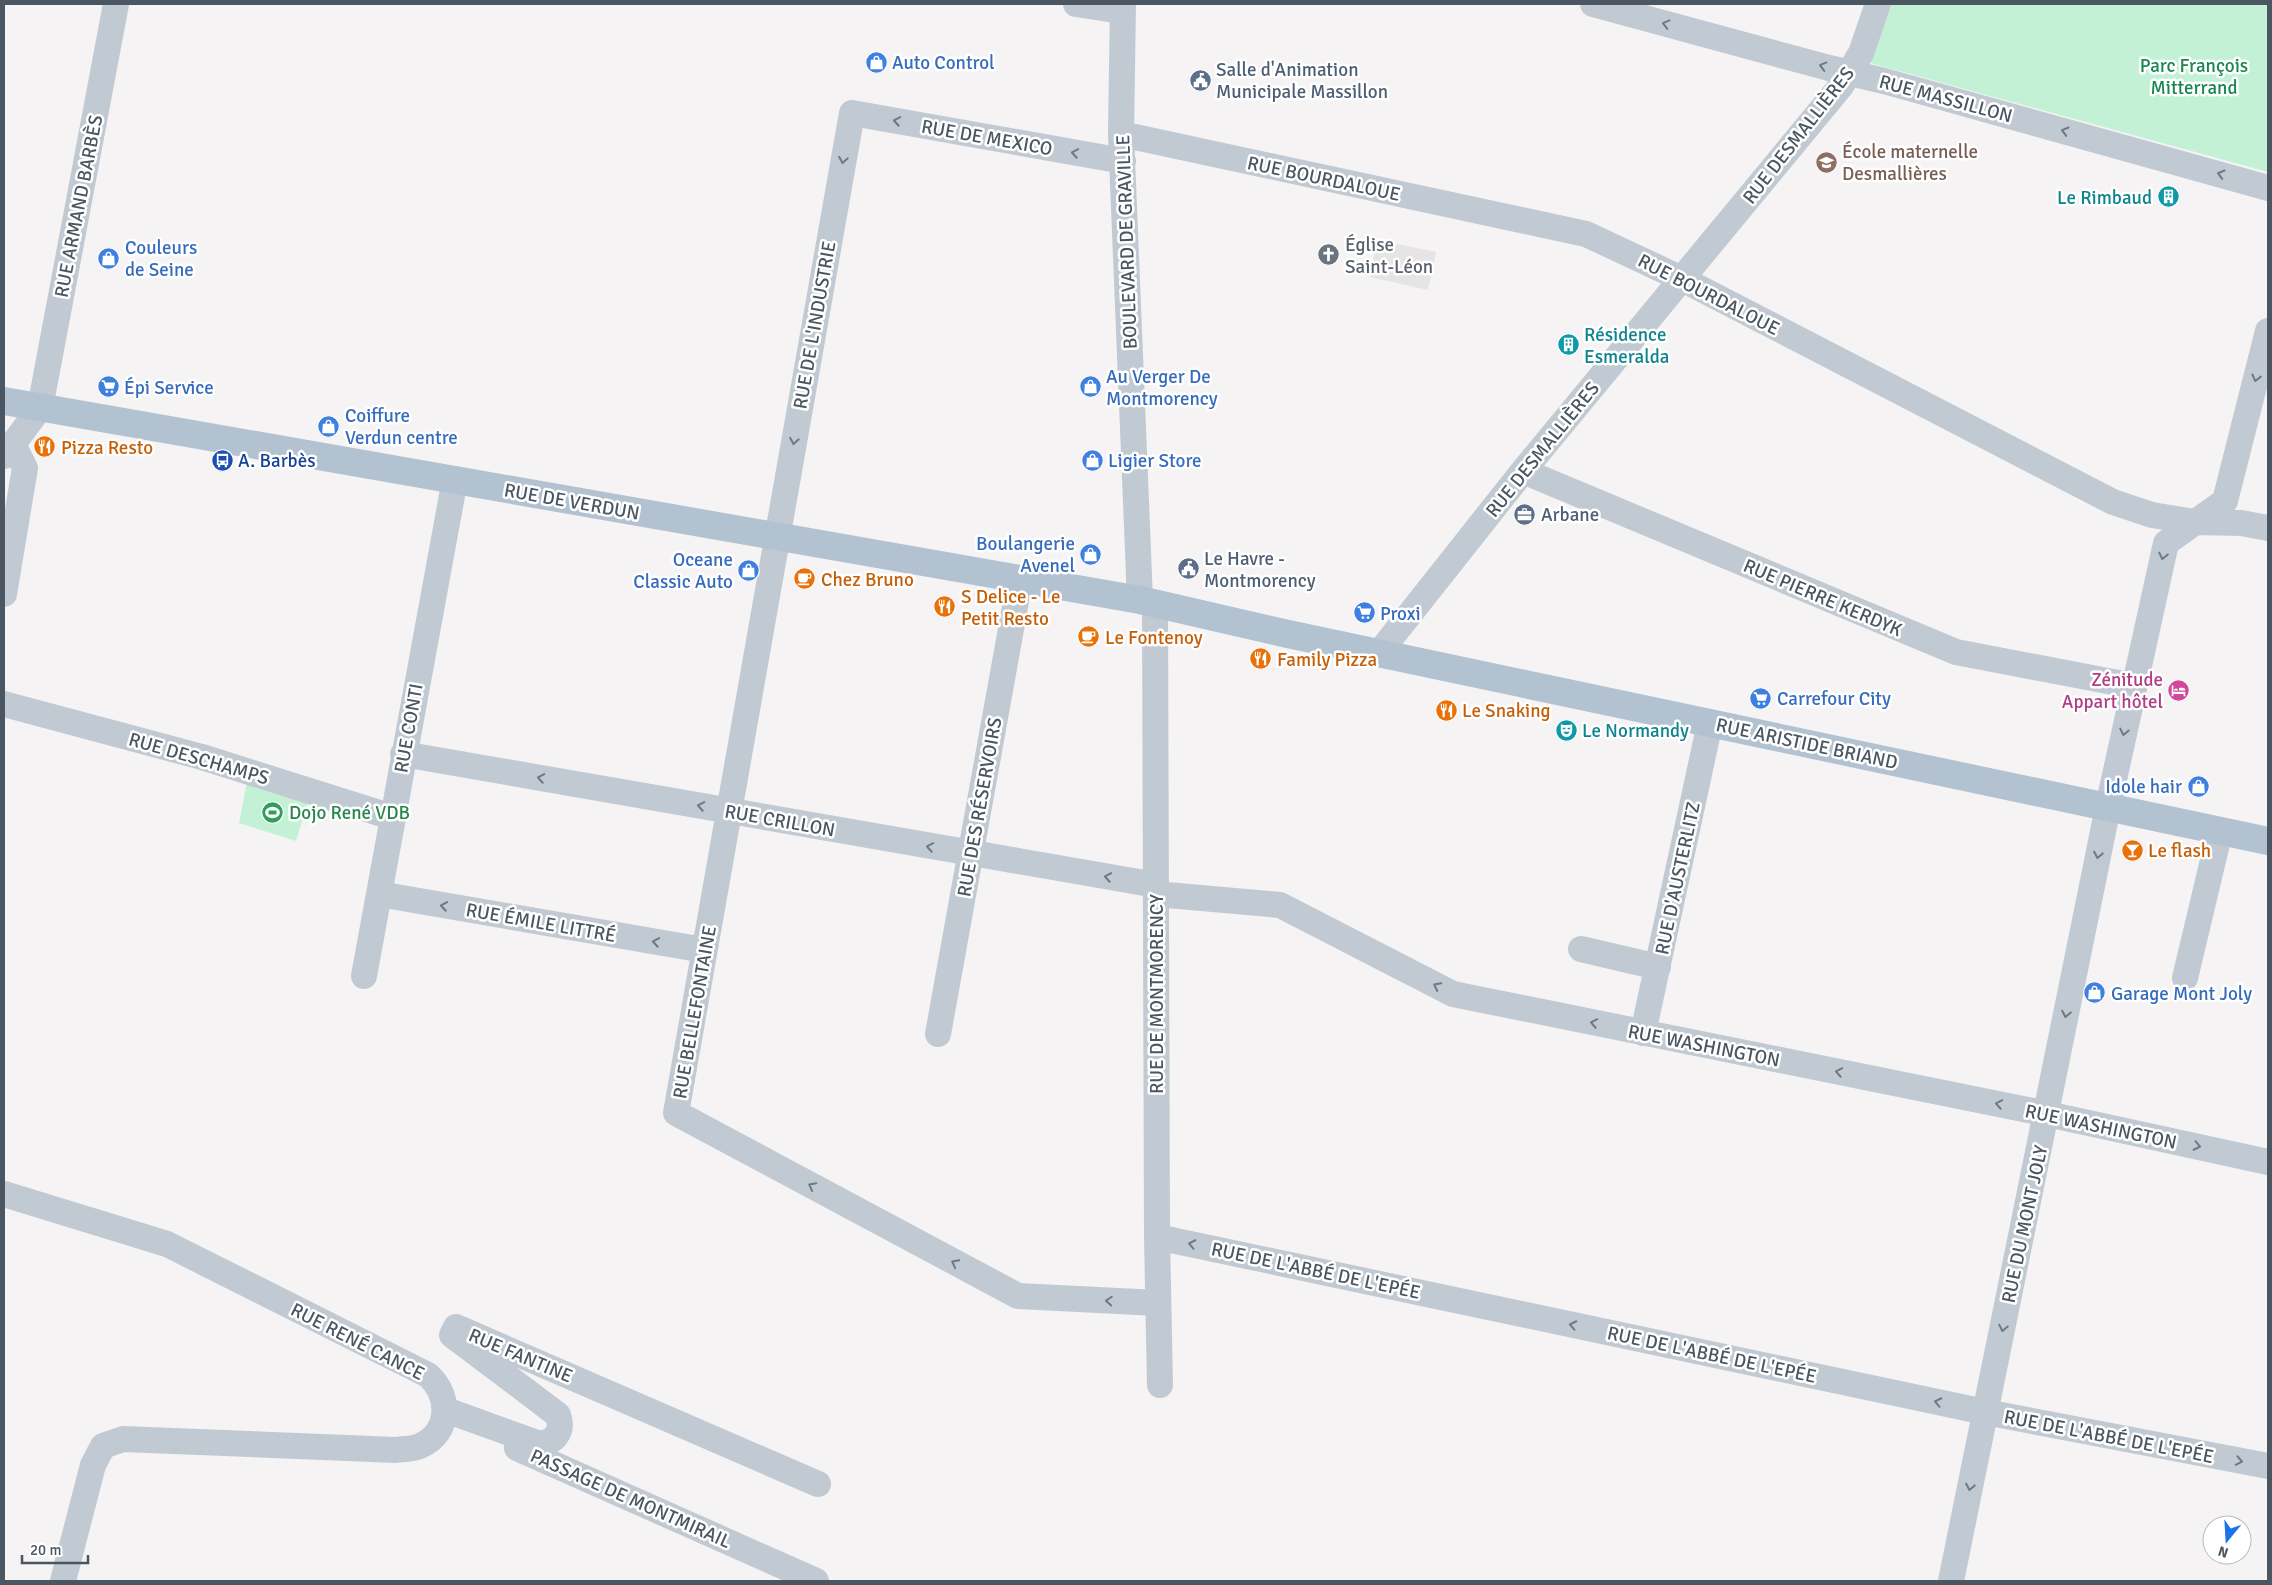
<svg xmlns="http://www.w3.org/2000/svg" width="2272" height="1585" font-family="Signika,sans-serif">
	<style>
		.education { fill: #e6e4e5 }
		.green { fill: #c3f1d5 }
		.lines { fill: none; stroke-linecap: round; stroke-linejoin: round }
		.minor { stroke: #c1cad2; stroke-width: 26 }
		.major { stroke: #b3c2d1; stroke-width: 28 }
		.oneway { stroke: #6e7983 }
		.labels { text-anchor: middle; stroke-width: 5; stroke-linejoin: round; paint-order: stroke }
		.shop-label { font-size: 19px; fill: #366cbe; stroke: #fff; text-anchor: start }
		.park-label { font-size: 19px; fill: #17864f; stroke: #fff }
		.service-label { font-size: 19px; fill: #4e5e75; stroke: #fff; text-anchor: start }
		.street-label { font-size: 19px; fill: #4a5661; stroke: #fff }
		.education-label { font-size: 19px; fill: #785e54; stroke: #fff; text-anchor: start }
		.culture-label { font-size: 19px; fill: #0d838f; stroke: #fff; text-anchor: start }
		.worship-label { font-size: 19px; fill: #5b616d; stroke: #fff; text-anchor: start }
		.food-label { font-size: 19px; fill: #c56008; stroke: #fff; text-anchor: start }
		.transit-label { font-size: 19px; fill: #164399; stroke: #fff; text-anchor: start }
		.hotel-label { font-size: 19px; fill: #b23c85; stroke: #fff; text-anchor: end }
		.leisure-label { font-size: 19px; fill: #27864d; stroke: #fff; text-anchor: start }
	</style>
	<rect width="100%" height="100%" fill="#f5f3f3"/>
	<path class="education" d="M1377,240L1436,252L1428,290L1370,277Z"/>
	<path class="green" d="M1892,4H2268V172L1870,63Z
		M247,782L308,802L296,841L239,823Z"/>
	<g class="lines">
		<path class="minor" d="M1076,4L1121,11
			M1123,4L1121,134L1140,600
			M1593,4L1829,68L1884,81L2268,188
			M1121,134L1586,234L1682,279L2113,502L2152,515L2195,522L2241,523L2268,528
			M1123,161L852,113L676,1113L1018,1296L1158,1303
			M4,456L40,408L116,4
			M1523,471L1956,652L2134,686
			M4,594L25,468L13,444
			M1155,604L1157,1237L1160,1385
			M1379,653L1523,471L1841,86L1861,53L1878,4
			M4,704L202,757L392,817
			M403,754L1156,885
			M379,894L704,950
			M1156,894L1280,905L1453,994L2033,1111L2268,1162
			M1581,949L1658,967
			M364,976L455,479
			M2185,978L2220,831
			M1643,1033L1710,723
			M938,1034L1020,579
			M4,1194L167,1244L428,1375C451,1396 451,1432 420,1446C413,1449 403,1449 396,1450L123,1439L103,1446L93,1465L63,1581
			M1157,1237L1985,1412L2268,1466
			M446,1410L537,1443C554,1444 564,1432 558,1415L452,1335L456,1327L818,1484
			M517,1448L816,1581
			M1951,1581L2108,807L2166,543L2225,501L2268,331"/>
		<path class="major" d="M4,401L1140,600L1288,634L2268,841"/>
	</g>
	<defs><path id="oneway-chevron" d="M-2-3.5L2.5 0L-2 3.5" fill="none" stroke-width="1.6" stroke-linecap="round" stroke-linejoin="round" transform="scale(1.25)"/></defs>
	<g class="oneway">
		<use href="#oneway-chevron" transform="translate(1666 24) rotate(-165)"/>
		<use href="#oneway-chevron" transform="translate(1823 66) rotate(-165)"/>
		<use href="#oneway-chevron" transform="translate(897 121) rotate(-170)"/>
		<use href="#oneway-chevron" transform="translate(2065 131) rotate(-164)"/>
		<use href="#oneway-chevron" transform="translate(1075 153) rotate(-170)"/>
		<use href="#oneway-chevron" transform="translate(843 160) rotate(100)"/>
		<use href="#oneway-chevron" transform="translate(2221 174) rotate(-164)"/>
		<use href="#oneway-chevron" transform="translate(2256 378) rotate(104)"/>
		<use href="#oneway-chevron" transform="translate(794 441) rotate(100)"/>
		<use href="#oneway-chevron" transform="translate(2163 556) rotate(102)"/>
		<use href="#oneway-chevron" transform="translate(2124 732) rotate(102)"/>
		<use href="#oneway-chevron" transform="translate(541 778) rotate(-170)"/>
		<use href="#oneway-chevron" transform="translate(701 806) rotate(-170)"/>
		<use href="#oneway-chevron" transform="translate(930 847) rotate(-170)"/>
		<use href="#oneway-chevron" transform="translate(2098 855) rotate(101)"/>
		<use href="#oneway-chevron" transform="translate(1108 877) rotate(-170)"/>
		<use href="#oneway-chevron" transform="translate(444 906) rotate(-170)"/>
		<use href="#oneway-chevron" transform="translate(656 942) rotate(-170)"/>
		<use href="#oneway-chevron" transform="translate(1437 986) rotate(-153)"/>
		<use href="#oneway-chevron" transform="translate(2066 1014) rotate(101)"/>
		<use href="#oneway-chevron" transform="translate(1594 1023) rotate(-169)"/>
		<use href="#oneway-chevron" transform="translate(1839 1072) rotate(-169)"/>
		<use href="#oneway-chevron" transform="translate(1999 1104) rotate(-169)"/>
		<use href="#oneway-chevron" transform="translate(2197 1146) rotate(12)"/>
		<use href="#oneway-chevron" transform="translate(812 1186) rotate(-152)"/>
		<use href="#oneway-chevron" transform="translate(1192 1244) rotate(-168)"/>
		<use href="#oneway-chevron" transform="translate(955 1263) rotate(-152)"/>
		<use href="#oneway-chevron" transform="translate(1109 1301) rotate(-177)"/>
		<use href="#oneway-chevron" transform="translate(1573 1325) rotate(-168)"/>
		<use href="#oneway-chevron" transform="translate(2003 1328) rotate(102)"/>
		<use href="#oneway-chevron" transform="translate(1938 1402) rotate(-168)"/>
		<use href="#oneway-chevron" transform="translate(2239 1461) rotate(11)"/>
		<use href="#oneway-chevron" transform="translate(1970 1487) rotate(101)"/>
	</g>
	<defs>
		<symbol id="shop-disc" viewBox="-11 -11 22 22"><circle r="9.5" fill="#3f7fe0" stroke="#fff"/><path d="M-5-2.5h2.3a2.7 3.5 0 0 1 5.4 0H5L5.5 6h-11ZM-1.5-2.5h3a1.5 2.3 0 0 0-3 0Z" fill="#fff"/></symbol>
		<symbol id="civic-disc" viewBox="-11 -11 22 22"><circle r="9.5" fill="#5c6f8a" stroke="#fff"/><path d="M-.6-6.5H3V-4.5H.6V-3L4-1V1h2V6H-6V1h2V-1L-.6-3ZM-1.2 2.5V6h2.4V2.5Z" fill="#fff"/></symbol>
		<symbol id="school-disc" viewBox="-11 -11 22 22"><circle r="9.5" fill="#8d6e63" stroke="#fff"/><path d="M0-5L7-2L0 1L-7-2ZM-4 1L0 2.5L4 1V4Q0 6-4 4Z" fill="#fff"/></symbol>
		<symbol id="building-disc" viewBox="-11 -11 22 22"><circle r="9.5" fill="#0f9aa8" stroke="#fff"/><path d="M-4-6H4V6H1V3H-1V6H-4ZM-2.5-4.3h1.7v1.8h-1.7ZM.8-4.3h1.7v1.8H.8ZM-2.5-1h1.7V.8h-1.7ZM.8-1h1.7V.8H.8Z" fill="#fff"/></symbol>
		<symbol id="church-disc" viewBox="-11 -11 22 22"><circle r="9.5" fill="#6b7280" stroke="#fff"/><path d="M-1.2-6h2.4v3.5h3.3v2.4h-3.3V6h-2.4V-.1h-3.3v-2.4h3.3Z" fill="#fff"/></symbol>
		<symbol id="supermarket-disc" viewBox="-11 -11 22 22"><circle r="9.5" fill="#3f7fe0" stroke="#fff"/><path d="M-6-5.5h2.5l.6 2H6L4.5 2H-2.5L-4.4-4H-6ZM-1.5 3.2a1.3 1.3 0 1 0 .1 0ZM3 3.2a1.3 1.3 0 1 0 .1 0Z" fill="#fff"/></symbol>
		<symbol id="restaurant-disc" viewBox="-11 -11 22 22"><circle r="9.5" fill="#e8710a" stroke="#fff"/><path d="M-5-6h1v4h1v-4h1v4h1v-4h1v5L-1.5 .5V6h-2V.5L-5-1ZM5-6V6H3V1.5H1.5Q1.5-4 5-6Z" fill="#fff"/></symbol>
		<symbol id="bus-disc" viewBox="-11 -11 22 22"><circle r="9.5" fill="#1a4fb4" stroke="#fff"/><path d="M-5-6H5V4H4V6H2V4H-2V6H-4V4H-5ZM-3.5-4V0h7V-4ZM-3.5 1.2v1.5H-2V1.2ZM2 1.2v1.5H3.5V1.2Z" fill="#fff"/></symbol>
		<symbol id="office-disc" viewBox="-11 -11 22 22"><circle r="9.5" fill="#5c6f8a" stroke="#fff"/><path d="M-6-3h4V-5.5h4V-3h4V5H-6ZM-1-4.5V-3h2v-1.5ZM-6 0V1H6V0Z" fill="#fff"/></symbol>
		<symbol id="cafe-disc" viewBox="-11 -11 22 22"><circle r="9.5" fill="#e8710a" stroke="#fff"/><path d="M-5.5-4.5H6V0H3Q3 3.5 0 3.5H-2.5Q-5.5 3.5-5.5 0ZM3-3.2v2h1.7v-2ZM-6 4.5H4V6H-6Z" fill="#fff"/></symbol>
		<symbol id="hotel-disc" viewBox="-11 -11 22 22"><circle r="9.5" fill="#d1479c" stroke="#fff"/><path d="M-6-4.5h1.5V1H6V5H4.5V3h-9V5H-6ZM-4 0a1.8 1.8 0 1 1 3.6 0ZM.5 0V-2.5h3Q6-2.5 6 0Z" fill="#fff"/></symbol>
		<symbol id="theatre-disc" viewBox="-11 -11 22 22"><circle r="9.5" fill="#0f9aa8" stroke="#fff"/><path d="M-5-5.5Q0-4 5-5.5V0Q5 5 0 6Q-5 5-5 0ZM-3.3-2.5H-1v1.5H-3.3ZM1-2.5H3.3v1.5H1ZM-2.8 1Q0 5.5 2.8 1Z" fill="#fff"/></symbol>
		<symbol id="stadium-disc" viewBox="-11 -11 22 22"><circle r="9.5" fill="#2e9e5b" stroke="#fff"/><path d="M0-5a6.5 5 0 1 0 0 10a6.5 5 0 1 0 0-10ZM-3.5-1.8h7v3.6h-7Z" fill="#fff"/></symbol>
		<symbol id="bar-disc" viewBox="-11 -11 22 22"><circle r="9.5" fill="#e8710a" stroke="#fff"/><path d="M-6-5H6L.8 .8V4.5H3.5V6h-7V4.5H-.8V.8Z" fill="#fff"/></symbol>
	</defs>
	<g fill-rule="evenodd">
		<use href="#shop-disc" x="864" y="50" width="25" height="25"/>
		<use href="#civic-disc" x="1188" y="68" width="25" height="25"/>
		<use href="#school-disc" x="1814" y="150" width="25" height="25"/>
		<use href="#building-disc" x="2156" y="184" width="25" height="25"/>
		<use href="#church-disc" x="1316" y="242" width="25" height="25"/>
		<use href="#shop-disc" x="96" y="246" width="25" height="25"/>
		<use href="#building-disc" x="1556" y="332" width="25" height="25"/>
		<use href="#supermarket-disc" x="96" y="374" width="25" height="25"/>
		<use href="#shop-disc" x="1078" y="374" width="25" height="25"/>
		<use href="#shop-disc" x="316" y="414" width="25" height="25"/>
		<use href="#restaurant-disc" x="32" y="434" width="25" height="25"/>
		<use href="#bus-disc" x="210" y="448" width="25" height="25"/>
		<use href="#shop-disc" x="1080" y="448" width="25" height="25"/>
		<use href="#office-disc" x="1512" y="502" width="25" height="25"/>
		<use href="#shop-disc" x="1078" y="542" width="25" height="25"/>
		<use href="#civic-disc" x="1176" y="556" width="25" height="25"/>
		<use href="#shop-disc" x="736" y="558" width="25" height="25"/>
		<use href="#cafe-disc" x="792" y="566" width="25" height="25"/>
		<use href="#restaurant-disc" x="932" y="594" width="25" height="25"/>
		<use href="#supermarket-disc" x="1352" y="600" width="25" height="25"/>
		<use href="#cafe-disc" x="1076" y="624" width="25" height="25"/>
		<use href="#restaurant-disc" x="1248" y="646" width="25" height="25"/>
		<use href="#hotel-disc" x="2166" y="678" width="25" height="25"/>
		<use href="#supermarket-disc" x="1748" y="686" width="25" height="25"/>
		<use href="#restaurant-disc" x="1434" y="698" width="25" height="25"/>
		<use href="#theatre-disc" x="1554" y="718" width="25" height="25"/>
		<use href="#shop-disc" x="2186" y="774" width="25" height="25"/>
		<use href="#stadium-disc" x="260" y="800" width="25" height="25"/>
		<use href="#bar-disc" x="2120" y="838" width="25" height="25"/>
		<use href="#shop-disc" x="2082" y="980" width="25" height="25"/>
	</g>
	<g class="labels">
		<g class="shop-label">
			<text x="892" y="69">Auto Control</text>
			<text x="125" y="254">Couleurs<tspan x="125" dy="22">de Seine</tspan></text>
			<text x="1106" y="383">Au Verger De<tspan x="1106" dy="22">Montmorency</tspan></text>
			<text x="124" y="394">Épi Service</text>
			<text x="345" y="422">Coiffure<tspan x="345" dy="22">Verdun centre</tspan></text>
			<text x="1108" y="467">Ligier Store</text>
			<text x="1075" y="550" text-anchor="end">Boulangerie<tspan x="1075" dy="22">Avenel</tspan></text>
			<text x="733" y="566" text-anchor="end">Oceane<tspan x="733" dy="22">Classic Auto</tspan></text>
			<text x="1380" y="620">Proxi</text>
			<text x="1777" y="705">Carrefour City</text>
			<text x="2182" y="793" text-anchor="end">Idole hair</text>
			<text x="2111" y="1000">Garage Mont Joly</text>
		</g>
		<g class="park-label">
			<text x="2194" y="72">Parc François<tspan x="2194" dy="22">Mitterrand</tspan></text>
		</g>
		<g class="service-label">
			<text x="1216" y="76">Salle d'Animation<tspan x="1216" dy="22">Municipale Massillon</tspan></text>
			<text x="1541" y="521">Arbane</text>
			<text x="1204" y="565">Le Havre -<tspan x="1204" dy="22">Montmorency</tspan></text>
		</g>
		<g class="street-label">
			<text transform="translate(1946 98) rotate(15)" y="7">RUE MASSILLON</text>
			<text transform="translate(1798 135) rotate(-52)" y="7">RUE DESMALLIÈRES</text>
			<text transform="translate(987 137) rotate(10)" y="7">RUE DE MEXICO</text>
			<text transform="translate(1324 178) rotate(12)" y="7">RUE BOURDALOUE</text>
			<text transform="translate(78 206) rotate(-79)" y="7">RUE ARMAND BARBÈS</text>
			<text transform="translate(1126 242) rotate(-92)" y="7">BOULEVARD DE GRAVILLE</text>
			<text transform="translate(1709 294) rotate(27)" y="7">RUE BOURDALOUE</text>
			<text transform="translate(814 325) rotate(-80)" y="7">RUE DE L'INDUSTRIE</text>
			<text transform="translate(1542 449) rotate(-51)" y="7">RUE DESMALLIÈRES</text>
			<text transform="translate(572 501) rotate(10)" y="7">RUE DE VERDUN</text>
			<text transform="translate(1823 597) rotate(23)" y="7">RUE PIERRE KERDYK</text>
			<text transform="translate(408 728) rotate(-80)" y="7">RUE CONTI</text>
			<text transform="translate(1807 743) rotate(12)" y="7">RUE ARISTIDE BRIAND</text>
			<text transform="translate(199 758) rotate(16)" y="7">RUE DESCHAMPS</text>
			<text transform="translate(979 807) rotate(-80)" y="7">RUE DES RÉSERVOIRS</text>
			<text transform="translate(780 820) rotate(10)" y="7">RUE CRILLON</text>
			<text transform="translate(1677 878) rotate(-78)" y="7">RUE D'AUSTERLITZ</text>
			<text transform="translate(541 922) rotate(10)" y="7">RUE ÉMILE LITTRÉ</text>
			<text transform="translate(1156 994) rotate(-90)" y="7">RUE DE MONTMORENCY</text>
			<text transform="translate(694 1012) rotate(-80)" y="7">RUE BELLEFONTAINE</text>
			<text transform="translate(1704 1045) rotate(11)" y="7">RUE WASHINGTON</text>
			<text transform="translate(2101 1126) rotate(12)" y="7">RUE WASHINGTON</text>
			<text transform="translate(2024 1224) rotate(-78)" y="7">RUE DU MONT JOLY</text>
			<text transform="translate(1316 1270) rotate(12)" y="7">RUE DE L'ABBÉ DE L'EPÉE</text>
			<text transform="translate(358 1341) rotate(27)" y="7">RUE RENÉ CANCE</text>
			<text transform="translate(1712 1354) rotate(12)" y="7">RUE DE L'ABBÉ DE L'EPÉE</text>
			<text transform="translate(521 1355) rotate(23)" y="7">RUE FANTINE</text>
			<text transform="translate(2109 1436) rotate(11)" y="7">RUE DE L'ABBÉ DE L'EPÉE</text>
			<text transform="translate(631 1498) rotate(24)" y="7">PASSAGE DE MONTMIRAIL</text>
		</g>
		<g class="education-label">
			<text x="1842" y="158">École maternelle<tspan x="1842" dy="22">Desmallières</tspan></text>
		</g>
		<g class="culture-label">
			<text x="2152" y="204" text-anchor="end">Le Rimbaud</text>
			<text x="1584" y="341">Résidence<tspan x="1584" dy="22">Esmeralda</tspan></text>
			<text x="1582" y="737">Le Normandy</text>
		</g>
		<g class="worship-label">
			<text x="1345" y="251">Église<tspan x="1345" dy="22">Saint-Léon</tspan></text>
		</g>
		<g class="food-label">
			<text x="61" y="454">Pizza Resto</text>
			<text x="821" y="586">Chez Bruno</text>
			<text x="961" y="603">S Delice - Le<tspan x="961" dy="22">Petit Resto</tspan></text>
			<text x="1105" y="644">Le Fontenoy</text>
			<text x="1277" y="666">Family Pizza</text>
			<text x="1462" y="717">Le Snaking</text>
			<text x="2148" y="857">Le flash</text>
		</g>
		<g class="transit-label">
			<text x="238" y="467">A. Barbès</text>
		</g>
		<g class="hotel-label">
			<text x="2163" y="686">Zénitude<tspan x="2163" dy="22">Appart hôtel</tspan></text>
		</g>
		<g class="leisure-label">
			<text x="289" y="819">Dojo René VDB</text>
		</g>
	</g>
	<rect width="2272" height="1585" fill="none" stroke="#4a5661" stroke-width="10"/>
	<g transform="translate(2227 1540) rotate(198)"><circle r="24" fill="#ffffff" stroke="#b7bbc0"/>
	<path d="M0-4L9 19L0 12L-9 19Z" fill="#1a73e8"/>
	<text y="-8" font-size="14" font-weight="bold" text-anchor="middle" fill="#4a5661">N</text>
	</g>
	<path d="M22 1555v8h66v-8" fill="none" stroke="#4a5661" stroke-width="2.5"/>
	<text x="30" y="1555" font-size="15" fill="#4a5661" stroke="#ffffff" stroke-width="4" paint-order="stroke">20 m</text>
</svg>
